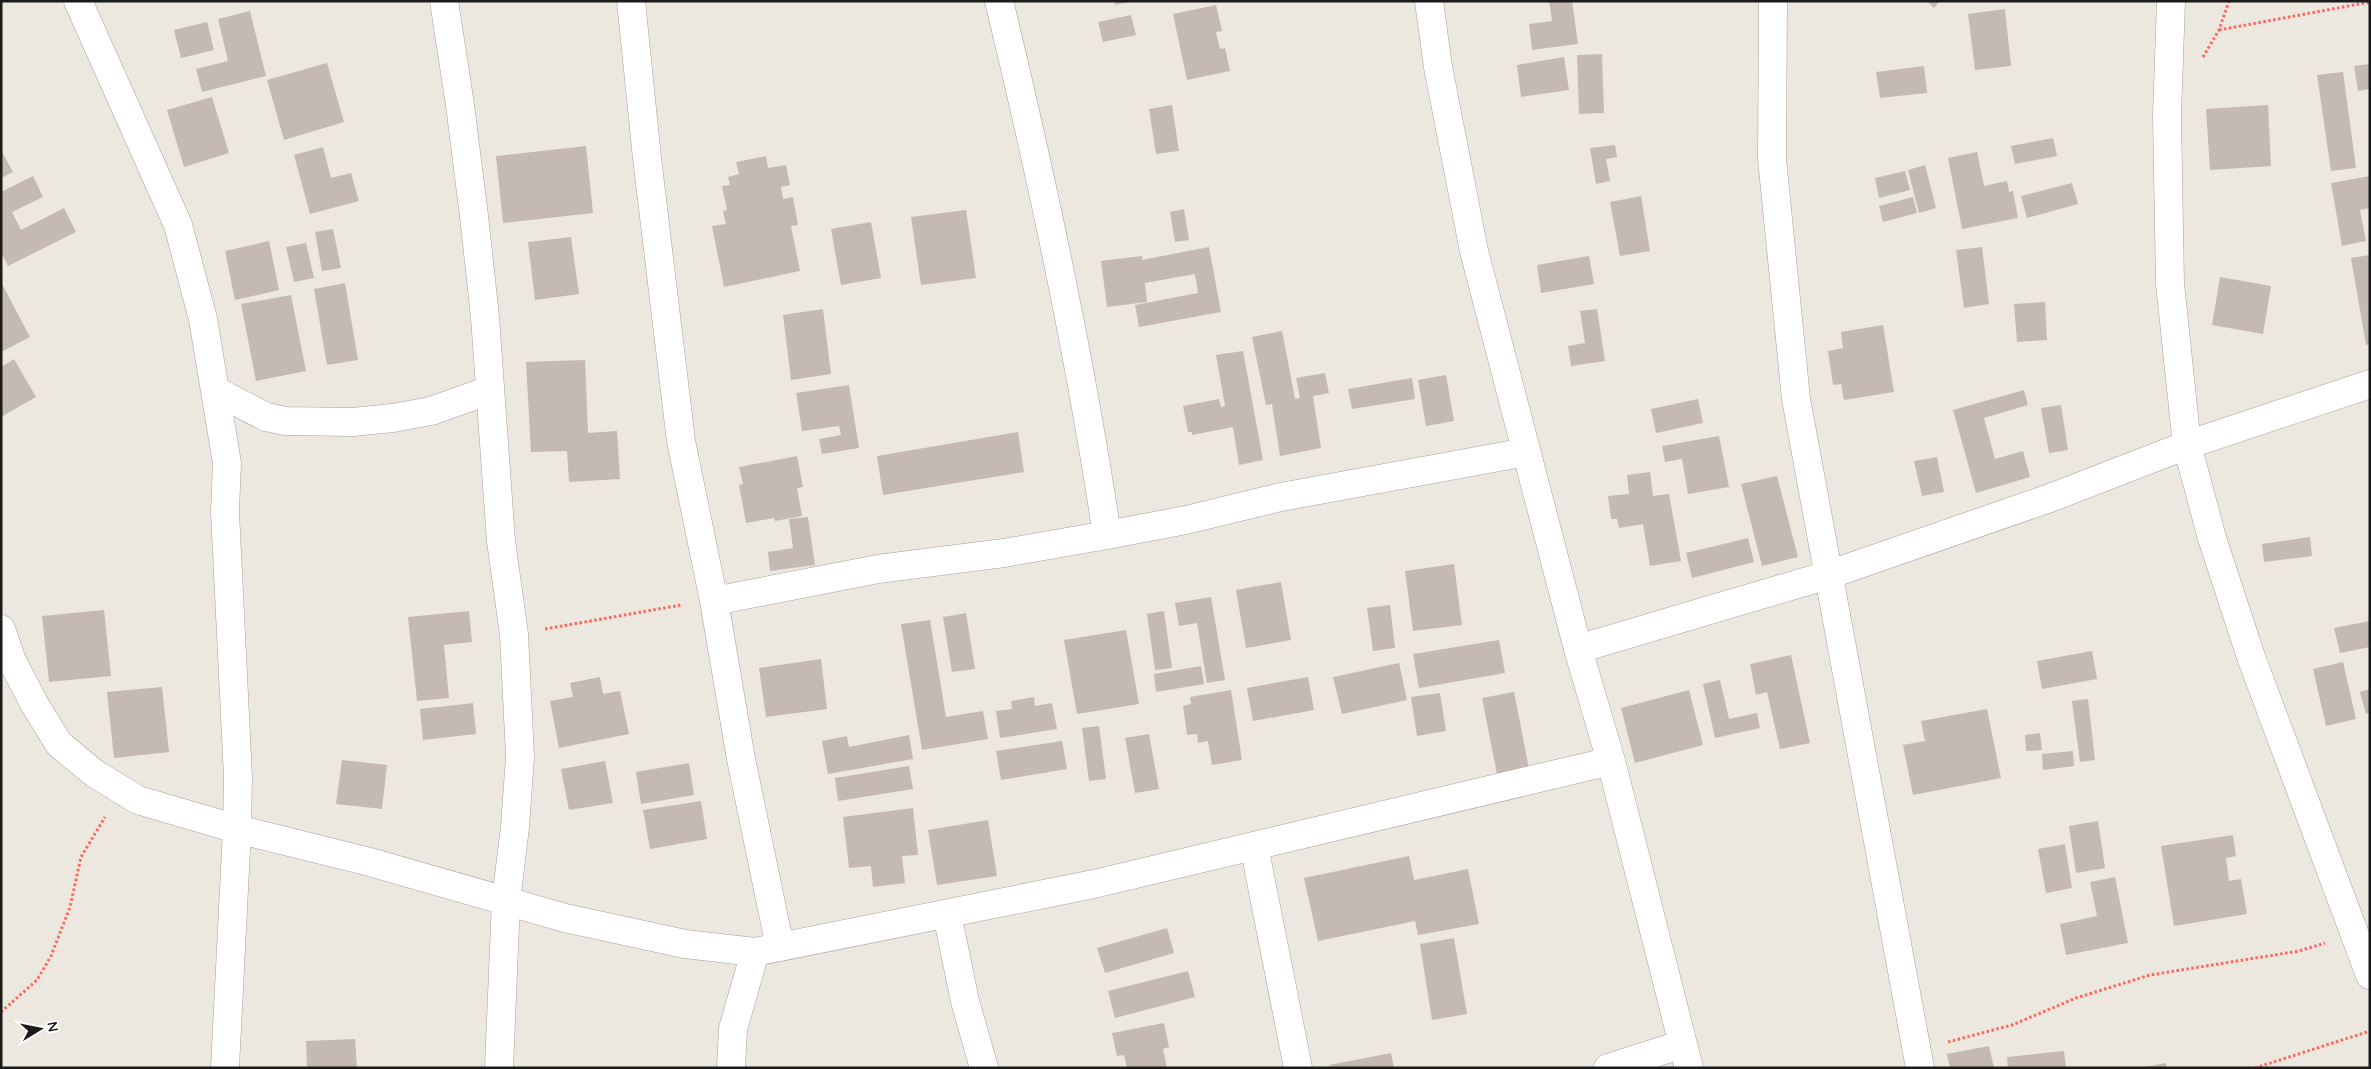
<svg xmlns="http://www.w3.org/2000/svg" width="2371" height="1069" font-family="Quicksand,sans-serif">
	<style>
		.building { fill: #c5b9b3 }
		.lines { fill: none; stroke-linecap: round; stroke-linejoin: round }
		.minor-casing { stroke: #a2a2a2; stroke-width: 29 }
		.path { stroke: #ff665e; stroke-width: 3; stroke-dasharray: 2.5 2.5; stroke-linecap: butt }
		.minor { stroke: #fff; stroke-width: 28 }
	</style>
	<rect width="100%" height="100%" fill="#ede8df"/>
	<path class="building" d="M1115,1H1129V2L1115,5Z
		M1549,1H1572L1578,44L1532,50L1529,24L1552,21Z
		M1927,1H1940L1934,8Z
		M1216,5L1222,31L1216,32L1220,49L1225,48L1230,71L1187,80L1173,14Z
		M2005,9L2011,66L1975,70L1968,14Z
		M250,11L266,76L202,92L196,69L228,61L218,19Z
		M1131,15L1136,35L1103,42L1098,22Z
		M207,22L214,50L181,58L174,30Z
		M1602,54L1604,113L1579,114L1577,55Z
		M1564,57L1569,90L1521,97L1517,65Z
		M327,63L344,122L284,140L267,80Z
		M2370,64V89L2358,91L2354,66Z
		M1924,66L1927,93L1880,98L1876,72Z
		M2343,72L2356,168L2331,171L2317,75Z
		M212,97L229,153L184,167L167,110Z
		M1172,105L1179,151L1156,154L1149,109Z
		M2268,105L2271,166L2210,170L2206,109Z
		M2053,138L2057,156L2015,164L2011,146Z
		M1615,145L1617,157L1606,159L1610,181L1596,184L1590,148Z
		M586,146L593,213L503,223L496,156Z
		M323,147L331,178L351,173L359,201L310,214L294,155Z
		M1,150L13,172L1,178Z
		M1977,152L1984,186L2007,181L2009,192L2013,191L2018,218L1962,229L1948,158Z
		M766,156L768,168L786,165L790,185L781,187L783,199L793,197L798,225L791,226L800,271L724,287L712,226L726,224L723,211L727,210L722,186L730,185L728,177L739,174L736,162Z
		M1925,165L1936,208L1919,213L1908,170Z
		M1905,171L1910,190L1879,198L1875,178Z
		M33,176L43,197L12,212L21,230L64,208L76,232L8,266L1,252V192Z
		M2370,176V208L2360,210L2366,241L2342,246L2331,183Z
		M2072,183L2078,204L2027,218L2021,196Z
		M1641,196L1650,251L1620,256L1610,202Z
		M1913,197L1917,213L1883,222L1879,206Z
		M1184,209L1189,240L1175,242L1170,212Z
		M966,210L976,278L921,285L911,217Z
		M871,222L881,278L841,285L831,229Z
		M333,229L341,268L322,271L315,232Z
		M571,237L579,294L535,300L528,242Z
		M269,241L279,290L235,300L225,251Z
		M306,243L314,278L294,282L286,247Z
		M1209,247L1221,312L1139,327L1135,305L1198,293L1195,274L1145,283L1147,302L1107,307L1101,261L1142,256V260Z
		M1982,247L1989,304L1964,308L1956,250Z
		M2370,255V344L2366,345L2351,258Z
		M1589,256L1594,284L1541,293L1537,265Z
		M2220,277L2271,286L2263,334L2212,325Z
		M1,282L30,337L1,352Z
		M345,283L358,360L327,365L314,289Z
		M291,295L306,371L256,381L241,304Z
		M2045,302L2047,340L2017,342L2014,304Z
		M823,309L831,374L791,380L783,315Z
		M1597,309L1605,361L1571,366L1568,346L1585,343L1580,311Z
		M1883,325L1894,392L1844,400L1841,384L1833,385L1828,351L1843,348L1841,332Z
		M1282,331L1295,399L1300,398L1296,378L1325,373L1329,393L1313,396L1321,448L1280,456L1272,404L1266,405L1252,337Z
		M1243,351L1263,460L1239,465L1233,427L1192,435V432H1188L1183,406L1219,399L1221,407L1225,406L1216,355Z
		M14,359L36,397L1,417V367Z
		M585,360L588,433L617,431L620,479L569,482L567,451L531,452L526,362Z
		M1446,375L1454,421L1426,426L1418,380Z
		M1412,378L1415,399L1352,409L1348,389Z
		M849,385L859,448L822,454L819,439L841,435L839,426L802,431L796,393Z
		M2024,390L2028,405L1984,418L1995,459L2023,451L2030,477L1976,493L1953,410Z
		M1698,399L1703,423L1656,433L1651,409Z
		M2061,405L2068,450L2049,453L2041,408Z
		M1018,432L1024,472L883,495L877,456Z
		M1719,436L1729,487L1688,494L1682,459L1665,462L1662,446Z
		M797,456L803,487L797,488L802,516L775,521L774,518L746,523L739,485L743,484L739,467Z
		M1937,457L1944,492L1922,496L1914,461Z
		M1650,472L1653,496L1669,494L1681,561L1650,566L1643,524L1619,528L1617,519H1611L1608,496L1629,494L1627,475Z
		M1777,476L1798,557L1762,566L1741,484Z
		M808,517L815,565L770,571L768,552L793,548L789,519Z
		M2310,537L2312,556L2264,562L2262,544Z
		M1748,538L1754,562L1692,578L1686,553Z
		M1454,564L1462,625L1413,631L1405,571Z
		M1281,582L1291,640L1246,648L1236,590Z
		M1211,597L1225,680L1207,683L1197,623L1179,626L1175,603Z
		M1390,605L1395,648L1373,651L1367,608Z
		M104,610L111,676L49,682L42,616Z
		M469,611L472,642L444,645L449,698L417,701L408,617Z
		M1164,611L1172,668L1155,670L1147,614Z
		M966,613L975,669L952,672L943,617Z
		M930,620L946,717L983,711L988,739L922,750L901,624Z
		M2370,621V647L2340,653L2334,628Z
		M1126,630L1139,704L1077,714L1064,640Z
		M1499,640L1505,673L1419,688L1413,654Z
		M2092,651L2097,679L2042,689L2037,661Z
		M1791,655L1810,743L1780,749L1767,692L1756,695L1750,664Z
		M821,659L827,709L766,717L759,668Z
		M2343,662L2356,719L2326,726L2313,669Z
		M1399,663L1407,700L1342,714L1333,677Z
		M1201,666L1204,684L1156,692L1154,674Z
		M600,677L603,694L620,691L629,734L559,748L550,701L573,697L570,683Z
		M1308,677L1314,710L1253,721L1247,688Z
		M1720,680L1729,719L1757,713L1760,728L1715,738L1703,684Z
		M162,687L169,752L114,758L107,692Z
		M2370,689V713L2366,714L2360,692Z
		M1231,690L1242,760L1212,765L1208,741L1198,743L1197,734L1187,735L1183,706L1191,704L1190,697Z
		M1689,690L1703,745L1635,763L1621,708Z
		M1514,692L1530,774L1498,779L1482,698Z
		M1440,693L1446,731L1417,736L1411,697Z
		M1034,697L1035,706L1052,703L1057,729L1000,738L996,711L1012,709L1011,701Z
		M2088,699L2095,760L2080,762L2072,701Z
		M473,703L476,734L423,740L420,709Z
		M1987,709L2001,778L1913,795L1903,745L1925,741L1921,721Z
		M1099,726L1106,779L1089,781L1082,728Z
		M2040,733L2042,750L2026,751L2025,735Z
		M1149,734L1159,789L1135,793L1125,738Z
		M909,735L913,759L828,774L822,741L847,736L849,747Z
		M1062,741L1067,769L1001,780L996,751Z
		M2073,751L2074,766L2043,770L2042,754Z
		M342,760L387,765L382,809L336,804Z
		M605,761L613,803L569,810L561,769Z
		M689,763L694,795L641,804L636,772Z
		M909,766L913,789L838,801L835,778Z
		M701,801L707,839L650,849L643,810Z
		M913,808L918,855L902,856L905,883L873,887L871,866L849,868L843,817Z
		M988,820L997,876L937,885L928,830Z
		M2098,821L2105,868L2076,873L2069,826Z
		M2233,835L2236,856L2226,858L2229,881L2241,879L2247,914L2174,926L2161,846Z
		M2065,844L2072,888L2046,893L2038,849Z
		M1409,856L1414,880L1468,869L1479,924L1418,935L1415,921L1318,941L1304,878Z
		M2115,877L2128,943L2066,955L2060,924L2097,916L2090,882Z
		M1167,928L1174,953L1105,973L1097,948Z
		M1454,938L1467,1014L1432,1020L1420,944Z
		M1188,971L1195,997L1115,1018L1108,991Z
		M1164,1023L1169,1047L1163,1049L1167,1068H1127L1124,1055L1117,1056L1112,1033Z
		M355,1039L357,1068H307L306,1041Z
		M1989,1046L1994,1068H1950L1947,1054Z
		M2064,1051L2066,1068H2008L2007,1057Z
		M1391,1053L1394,1068H1330L1329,1065Z
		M2166,1063L2167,1068H2144V1067Z"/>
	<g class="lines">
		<defs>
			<path id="minor" d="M78,1L178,225L203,319L227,463L225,512L238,777L237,829L225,1068
				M444,1L460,105L474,216L485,317L501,541L514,634L520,757L515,827L506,900L499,1068
				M631,1L647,158L681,441L714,601L741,759L780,947
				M999,1C1042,178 1080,355 1107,535
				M1429,1L1438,67L1474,251L1578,649L1611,761L1689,1068
				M1773,1L1772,159L1796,399L1920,1068
				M2171,1L2167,115L2170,284L2187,445L2212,538L2251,657L2370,975
				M216,391L266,417L285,421L353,422L393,418L431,411L490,390
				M714,601L878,569L1004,553L1107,535L1186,520L1281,497L1526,452
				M1,629L12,661L35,705L59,744L94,773L138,800L237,829L370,862L565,918L685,944L755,952L1094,884L1611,761
				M1578,649L1828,575L2050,498L2187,445L2370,384
				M1254,846L1298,1068
				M947,914L965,1001L984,1068
				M731,1068L733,1029L755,952
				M1608,1068L1683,1044"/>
		</defs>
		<use href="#minor" class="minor-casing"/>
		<path class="path" d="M2219,30L2370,2
			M2203,57L2219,30L2229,1
			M545,629L681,605
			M1,1012L37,980L51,956L70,907L81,857L105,817
			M1948,1042L2012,1025L2076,998L2150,975L2299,951L2325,943
			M2255,1068L2370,1031"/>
		<use href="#minor" class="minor"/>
	</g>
	<rect width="2371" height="1069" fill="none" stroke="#1b1b1b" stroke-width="5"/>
	<g transform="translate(40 1029) rotate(80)" stroke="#ffffff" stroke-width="4" paint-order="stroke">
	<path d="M0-4L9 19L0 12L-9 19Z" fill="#1b1b1b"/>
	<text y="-8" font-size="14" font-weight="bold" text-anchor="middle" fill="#1b1b1b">N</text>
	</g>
</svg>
